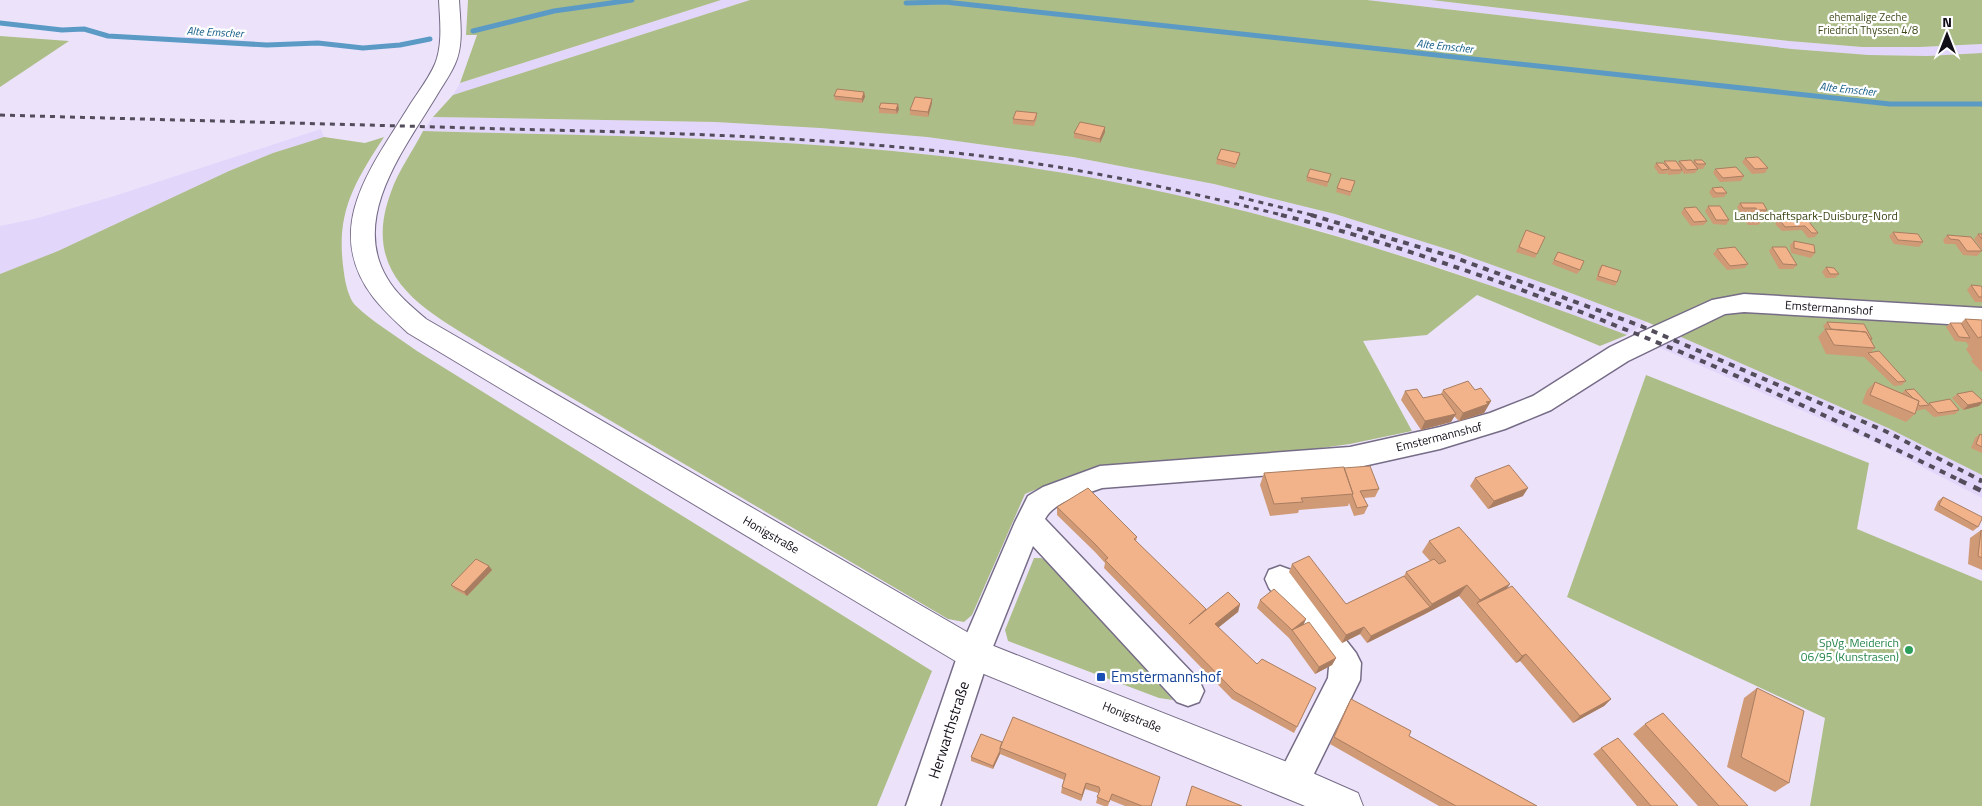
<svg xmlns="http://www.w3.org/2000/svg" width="1982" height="806" font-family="'Titillium Web',sans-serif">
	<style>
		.built { fill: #e3d6fb }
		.green { fill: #acbd87 }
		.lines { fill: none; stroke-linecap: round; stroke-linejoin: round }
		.stream { stroke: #5c9ac6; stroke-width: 5 }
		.minor-casing { stroke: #766c87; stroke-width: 3 }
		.major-casing { stroke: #766c87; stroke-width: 2 }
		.minor { fill: #fff; fill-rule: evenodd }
		.major { fill: #fff; fill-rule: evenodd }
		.rail-far2 { stroke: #524c5b; stroke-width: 3; stroke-dasharray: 5 5; stroke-linecap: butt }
		.rail-far1 { stroke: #524c5b; stroke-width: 4; stroke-dasharray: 6 6; stroke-linecap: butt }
		.rail { stroke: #524c5b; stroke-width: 4.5; stroke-dasharray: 8 8; stroke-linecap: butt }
		.wall { fill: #d09a77 }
		.shaded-wall { fill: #a97d61 }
		.building { fill: #f2b38a; stroke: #a97d61 }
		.leisure-dot { fill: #2e9e5b; stroke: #fff; stroke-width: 2 }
		.transit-dot { fill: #1a4fb4; stroke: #fff; stroke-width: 2 }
		.labels { text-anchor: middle; stroke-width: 4.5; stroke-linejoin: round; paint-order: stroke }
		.far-park-label { font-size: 11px; fill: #3c4818; stroke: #fff }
		.far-water-label { font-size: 11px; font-style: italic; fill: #105a85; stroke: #fff }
		.park-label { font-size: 12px; fill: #3c4818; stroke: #fff }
		.street-label { font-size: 12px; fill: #120e18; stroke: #fff }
		.leisure-label { font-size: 12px; fill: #27864d; stroke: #fff; text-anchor: end }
		.near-transit-label { font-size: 15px; fill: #164399; stroke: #fff; text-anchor: start }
		.near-street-label { font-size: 15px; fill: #120e18; stroke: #fff }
	</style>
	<rect width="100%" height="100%" fill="#ece3fb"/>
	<path class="built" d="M721,0H750L453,95L460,83Z
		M1367,0H1431L1789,41L1862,47H1920L1982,44V53L1927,56L1869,55L1792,49Z
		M433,117L715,122L820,128L927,137L1073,157L1214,184L1335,214L1456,252L1576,295L1647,322L1627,335L1441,268L1325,232L1205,201L1064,173L917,153L818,145L707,139L423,131Z
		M321,129L324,137L273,153L229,171L58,251L0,274V226L34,219L111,197Z
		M1679,336L1888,428L1982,475V498L1878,444L1658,347Z"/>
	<path class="green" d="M468,0H721L460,83L477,35H466Z
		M750,0H1367L1792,49L1869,55L1927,56L1982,53V475L1888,428L1647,322L1576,295L1456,252L1335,214L1214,184L1073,157L927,137L820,128L715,122L433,117L453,95Z
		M1431,0H1982V44L1920,47H1862L1789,41Z
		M0,36L69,41L0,87Z
		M423,131C637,137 852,137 1064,173C1257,205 1444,266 1627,335L1600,346L1477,295L1427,335L1363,341L1412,431L1350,444L1241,459L1101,467L1066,477L1025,494L972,615L964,622L948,619L492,351C430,313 358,280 391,192C398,171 413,151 423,131Z
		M324,137L365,143L384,137C353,185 335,214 344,273C345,282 349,299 355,305C371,321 398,337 417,351L932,671L877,806H0V274L58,251L229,171L273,153Z
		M1646,375L1869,463L1857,529L1982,581V806H1810L1825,718L1567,597Z
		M1034,558H1041L1050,562L1173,700L1159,698L1008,641L1005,630Z"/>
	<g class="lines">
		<path class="stream" d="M906,3L945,2L1890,104H1982
			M0,23L62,30L84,29L108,36L267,45L318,43L363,48L400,45L430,39
			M473,31L554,11L632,0"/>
		<defs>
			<path id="minor" d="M1744,294L1982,308V326L1744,312L1725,314L1628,361L1551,410L1505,429L1440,449L1350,469L1102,488C1084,495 1054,501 1045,519L1199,680L1204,691L1199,702L1188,706L1177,702L1033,546L990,654L940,806H906L958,654L1015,522L1028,496L1043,487L1100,466L1350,447L1440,427L1490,413L1533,396L1610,347L1635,335L1712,300Z
				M1280,566L1291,570L1356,653L1361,663L1360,680L1304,794L1292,799L1280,794L1275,782L1328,678L1329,667L1269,588L1265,579L1269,570Z"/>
			<path id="major" d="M439,0H459C460,21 464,44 455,64C451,73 445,82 440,90C409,143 349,215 387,278C396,294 412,307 426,319L986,643L1292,764L1358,793L1363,806H1305L962,665L408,333C396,322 383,310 373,297C320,227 374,164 411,103C419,91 429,78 435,64C443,44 440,21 439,0Z"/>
		</defs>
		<use href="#minor" class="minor-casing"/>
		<use href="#major" class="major-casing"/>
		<use href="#minor" class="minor"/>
		<use href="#major" class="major"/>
		<path class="rail-far2" d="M0,115C169,120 338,124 507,129C678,133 849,137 1019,161C1109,174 1197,194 1286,216
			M1239,197L1316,216"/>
		<path class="rail-far1" d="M1281,215C1347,231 1412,252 1476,274C1643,331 1803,403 1961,481
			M1311,215L1453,257L1641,326L1885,431L1982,481"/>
		<path class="rail" d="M1959,480L1982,491
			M1979,480L1982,481"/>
	</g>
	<path class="wall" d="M864,92L865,97L862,103L835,100L834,96Z
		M932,99V103L928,117L910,115V110Z
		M879,108L899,109L897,114L879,113Z
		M1037,113V118L1034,126L1013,124V119Z
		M1105,127V132L1100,143L1074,138V133Z
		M1239,158L1235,168L1216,164L1217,159Z
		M1745,158L1768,168L1765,173L1752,174L1742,162Z
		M1694,160L1706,164L1703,169H1698L1695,173L1684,174L1682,171L1680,174L1668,175L1667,172L1666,174H1659L1654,167L1656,163H1664V161L1678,164L1679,161L1693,162Z
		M1715,169L1744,176L1741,181L1720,182L1713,173Z
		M1331,174L1327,187L1306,181L1307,177Z
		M1355,181L1350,196L1336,192L1337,188Z
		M1712,188L1727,193L1724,197L1713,198L1709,192Z
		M1740,203L1767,210L1764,214H1754L1753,212H1740L1737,207Z
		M1708,206L1729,220L1726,225L1713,224L1705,211Z
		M1684,208L1707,221L1704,225L1691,226L1681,213Z
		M1747,215L1762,221L1758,225H1748L1744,219Z
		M1805,217L1818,233L1815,237L1808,238L1802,230L1782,231L1775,224L1779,219Z
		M1526,230L1537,254L1535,258L1516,252Z
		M1893,232L1923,242L1919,247L1894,244L1889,236Z
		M1978,234H1982V250L1974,239Z
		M1947,235L1971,237L1982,251L1977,256L1963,255L1955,244H1945L1943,240Z
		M1794,241L1815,253L1811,258L1791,253L1790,245Z
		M1772,247L1797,265L1793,269H1779L1769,251Z
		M1717,249L1748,264L1745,268L1727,270L1713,254Z
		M1558,252L1580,270L1577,274L1552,264Z
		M1602,265L1617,282L1615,286L1596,280L1599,269Z
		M1826,267L1839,274L1835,278H1826L1822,272Z
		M1971,285L1982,287V302H1975L1967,290Z
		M1965,319L1982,320V372L1971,361L1973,360L1966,349L1969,346L1966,342L1955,341L1946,327L1950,323H1961Z
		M1827,322L1872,339L1871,341L1875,348L1871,352L1906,381L1902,385L1894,386L1864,357L1826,354L1818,337L1825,329L1823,326Z
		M1875,382L1902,393L1905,390L1928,404L1929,403L1959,410L1955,414L1934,417L1925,409L1916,411L1915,414L1906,422L1862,403L1867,390Z
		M1443,390H1475L1491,401L1484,413L1459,421L1454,416L1451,422L1421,430L1401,400L1405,391L1423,398L1441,394Z
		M1957,394L1979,406L1963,410L1952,398Z
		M1980,434L1982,435V453L1971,448L1975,438Z
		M1344,468L1379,489L1375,497L1364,498L1368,506L1364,514L1354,516L1349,503L1348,506L1299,510L1298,513L1270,516L1260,485L1264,473Z
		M1475,478L1523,496L1488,509L1470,486Z
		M1943,497L1978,527L1973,531L1934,510L1938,501Z
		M1057,507L1137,537L1136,541L1205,611L1240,604L1238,612L1218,627L1297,727L1294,733L1232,699L1104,568L1105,563L1095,552L1057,515Z
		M1981,530L1982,531V570L1968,564L1970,538Z
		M1429,541L1507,588L1611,699L1604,706L1573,723L1520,661L1516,663L1459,596L1425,614L1367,643L1360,634L1342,643L1289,572L1292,564L1346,604L1404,576L1406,572L1430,561L1422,552Z
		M489,566L492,570L467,596L454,589L451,585Z
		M1260,600L1306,619L1303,625L1336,658L1332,665L1315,674L1289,638L1257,608Z
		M1757,688L1789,783L1775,792L1727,767L1744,698Z
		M1351,699L1409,736L1537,806H1439L1330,744L1347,706Z
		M1645,724L1748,806H1698L1633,734Z
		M981,734L1151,806H1125L1110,800L1108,806H1104L1096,803L1098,795V793L1085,789L1081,801L1061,793L1062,787L1064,780L1000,754L993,769L971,761V757Z
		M1601,748L1678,806H1637L1593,754Z"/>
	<path class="shaded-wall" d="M864,92L865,97L862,103V99Z
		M932,99V103L928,117V112Z
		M898,104L899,109L897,114L896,110Z
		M1105,127V132L1100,143V139Z
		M1491,401L1484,413L1459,421L1463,413Z
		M1982,402V403L1979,406L1963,410L1968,405Z
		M1456,414L1451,422L1421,430L1425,421Z
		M1528,488L1523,496L1488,509L1494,501Z
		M489,566L492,570L467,596L464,592Z
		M1510,584L1502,596L1477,603L1480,600Z
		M1467,585L1459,596L1425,614L1432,604Z
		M1240,604L1238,612L1213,632L1215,624Z
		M1430,607L1425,614L1367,643L1371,636Z
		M1306,619L1303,626L1292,630L1289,638L1292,630Z
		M1364,627L1360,634L1342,643L1346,635Z
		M1526,654L1520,661L1516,663L1522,656Z
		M1336,658L1332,665L1315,674L1319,667Z
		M1611,699L1604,706L1573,723L1580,716Z
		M1000,751V754L993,769V766Z
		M1086,783L1085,789L1081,801L1082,795Z"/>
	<path class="building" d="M837,89L864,92L862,99L834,96Z
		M915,97L932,99L928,112L910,110Z
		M881,103L898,104L896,110L879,108Z
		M1016,111L1037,113L1034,121L1013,119Z
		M1080,122L1105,127L1100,139L1074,133Z
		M1221,149L1240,153L1236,164L1217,159Z
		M1758,157L1768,168L1755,169L1745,158Z
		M1691,160L1698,169L1687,170L1679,161Z
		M1694,160H1702L1706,164H1697Z
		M1664,161H1676L1682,170H1671Z
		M1656,163H1663L1669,169L1662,170Z
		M1736,167L1744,176L1723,178L1715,169Z
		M1310,169L1331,174L1328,182L1307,177Z
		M1341,178L1355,181L1351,192L1337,188Z
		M1722,187L1727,193H1716L1712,188Z
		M1740,203H1763L1767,210H1757L1756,208H1743Z
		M1708,206H1720L1729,220H1716Z
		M1696,207L1707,221L1694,222L1684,208Z
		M1757,214L1762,221H1751L1747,215Z
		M1805,217L1818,233H1812L1805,226L1785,227L1779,219Z
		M1526,230L1545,237L1537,254L1519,247Z
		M1893,232L1918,234L1923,242L1898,240Z
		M1978,234H1982V239Z
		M1947,235L1971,237L1982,251H1967L1959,240L1950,239Z
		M1794,241L1814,245L1815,253L1794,248Z
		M1735,247L1748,264L1730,266L1717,249Z
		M1772,247H1786L1797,265L1783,264Z
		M1558,252L1584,261L1580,270L1554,260Z
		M1602,265L1621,271L1617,282L1598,276Z
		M1826,267L1834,268L1839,274H1830Z
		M1971,285L1981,286L1982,287V297H1979Z
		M1965,319L1982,320V337H1980L1978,338Z
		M1827,322L1864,324L1872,339H1870L1866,332L1831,329Z
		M1950,323H1961L1970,338L1959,337Z
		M1825,329L1866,332L1875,348L1834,345Z
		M1879,351L1906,381L1898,382L1868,353Z
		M1468,381L1475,390L1481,388L1491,401L1486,402L1488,404L1463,413L1443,390Z
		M1875,382L1919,401L1915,414L1870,395Z
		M1417,389L1423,398L1442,394L1456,414L1425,421L1405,391Z
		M1914,389L1929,405L1920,406L1918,404L1919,401L1913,398L1905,390Z
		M1972,391L1982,400V402L1968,405L1957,394Z
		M1950,399L1959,410L1938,413L1929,403Z
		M1980,434L1982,435V447L1976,444Z
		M1509,465L1528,488L1494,501L1475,478Z
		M1370,466L1379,489L1360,491L1368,506L1357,508L1352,495L1353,494L1344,468Z
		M1344,467L1353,494L1301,498L1303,502L1274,504L1264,473Z
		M1088,488L1137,537L1134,539L1206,609L1189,624L1228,592L1240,604L1215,624L1257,664L1262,659L1316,688L1297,727L1235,692L1105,560L1108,558L1096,545L1057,507Z
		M1943,497L1982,517V519L1978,527L1939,505Z
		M1459,527L1510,584L1480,600L1467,585L1432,604L1406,572L1434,559L1439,564L1446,561L1429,541Z
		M1981,530L1982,531V558L1978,556Z
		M1309,556L1346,604L1404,576L1430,607L1371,636L1364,627L1346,635L1292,564Z
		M476,559L489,566L464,592L451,585Z
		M1512,586L1611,699L1580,716L1526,654L1522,656L1477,603Z
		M1274,589L1306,619L1292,630L1260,600Z
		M1309,622L1336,658L1319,667L1292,630Z
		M1757,688L1804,711L1789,783L1741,757Z
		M1351,699L1411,731L1409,736L1537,806H1456L1334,737Z
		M1663,713L1748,806H1719L1645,724Z
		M1013,717L1160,777L1151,806H1142L1112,794L1109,802L1097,797L1100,790L1099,787L1086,783L1082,795L1062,787L1066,774L1000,748Z
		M981,734L1002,742L1000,748V751L993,766L971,757Z
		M1618,738L1678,806H1651L1601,748Z
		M1192,786L1242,806H1186Z"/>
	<circle class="leisure-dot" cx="1909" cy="650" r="5"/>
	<rect class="transit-dot" x="1096" y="672" width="10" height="10" rx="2.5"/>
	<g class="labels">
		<g class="far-park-label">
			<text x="1868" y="21">ehemalige Zeche<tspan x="1868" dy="13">Friedrich Thyssen 4/8</tspan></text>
		</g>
		<g class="far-water-label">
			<text transform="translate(215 32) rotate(3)" y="4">Alte Emscher</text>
			<text transform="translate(1445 46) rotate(6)" y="4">Alte Emscher</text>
			<text transform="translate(1848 89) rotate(6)" y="4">Alte Emscher</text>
		</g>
		<g class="park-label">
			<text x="1816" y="220">Landschaftspark-Duisburg-Nord</text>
		</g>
		<g class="street-label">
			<text transform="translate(1829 308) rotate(4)" y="4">Emstermannshof</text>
			<text transform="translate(1439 437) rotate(-14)" y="4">Emstermannshof</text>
			<text transform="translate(771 535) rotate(30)" y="4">Honigstraße</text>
			<text transform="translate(1132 717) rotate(22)" y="4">Honigstraße</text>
		</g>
		<g class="leisure-label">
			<text x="1899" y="647">SpVg. Meiderich<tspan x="1899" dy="14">06/95 (Kunstrasen)</tspan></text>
		</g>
		<g class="near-transit-label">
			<text x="1111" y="682">Emstermannshof</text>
		</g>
		<g class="near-street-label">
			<text transform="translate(949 730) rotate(-72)" y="5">Herwarthstraße</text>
		</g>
	</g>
	<g transform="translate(1947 35)" stroke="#ffffff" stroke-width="4" paint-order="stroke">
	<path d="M0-4L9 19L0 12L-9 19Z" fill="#120e18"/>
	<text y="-8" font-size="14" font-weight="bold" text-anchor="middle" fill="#120e18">N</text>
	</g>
</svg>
